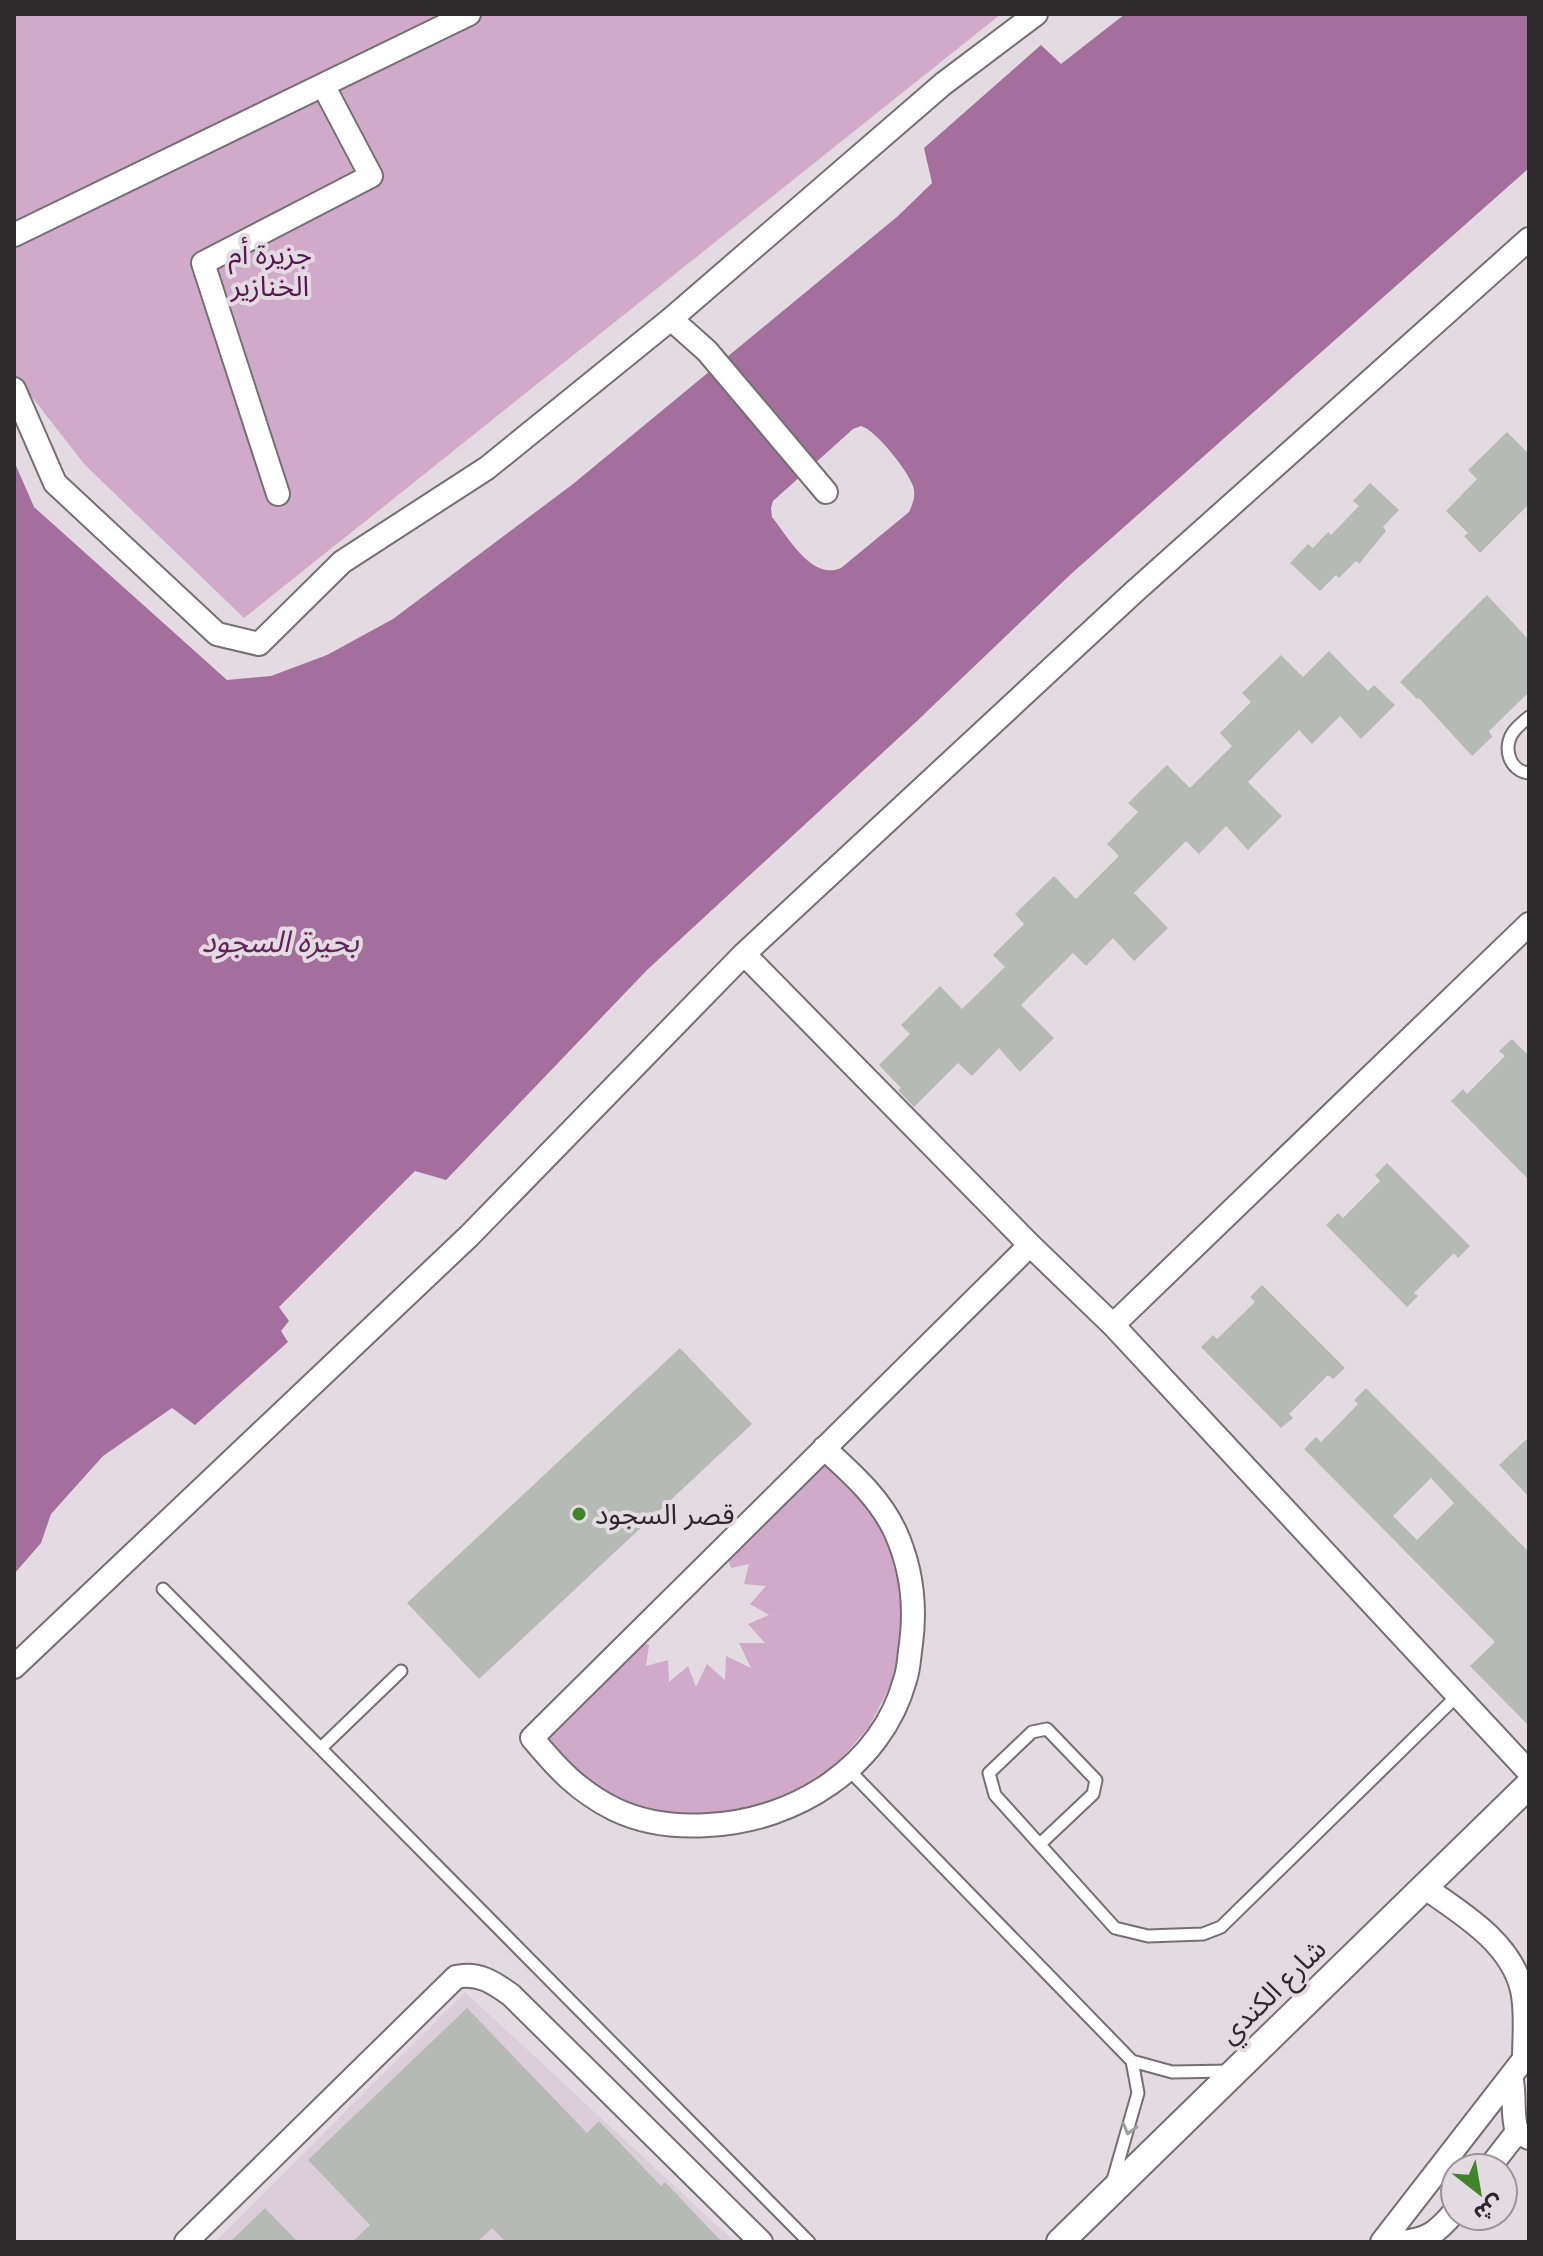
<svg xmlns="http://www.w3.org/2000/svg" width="1543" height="2256" font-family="'Nunito Sans','Noto Sans Arabic',sans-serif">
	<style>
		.built { fill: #dcced9 }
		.green { fill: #d1aaca }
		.water { fill: #a46f9c; fill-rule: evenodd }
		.building { fill: #b5bbb4; fill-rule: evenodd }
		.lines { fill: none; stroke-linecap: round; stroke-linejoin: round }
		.service-casing { stroke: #756f74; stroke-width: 15 }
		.minor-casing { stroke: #756f74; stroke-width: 26 }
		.tertiary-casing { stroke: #756f74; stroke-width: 30 }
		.service { stroke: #fff; stroke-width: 11 }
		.minor { stroke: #fff; stroke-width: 22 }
		.tertiary { stroke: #fff; stroke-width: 26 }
		.oneway { stroke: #a09fa0 }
		.poi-dot { fill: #40852a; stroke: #e3dbe1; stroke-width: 3 }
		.labels { text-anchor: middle; stroke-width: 8; stroke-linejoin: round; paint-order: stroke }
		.park-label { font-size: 28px; fill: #571651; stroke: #e3dbe1 }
		.poi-label { font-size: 28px; fill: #2c292b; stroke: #e3dbe1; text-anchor: start }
		.street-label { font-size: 28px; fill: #2c292b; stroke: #e3dbe1 }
		.water-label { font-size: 30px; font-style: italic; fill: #66245e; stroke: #e3dbe1 }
	</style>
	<rect width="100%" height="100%" fill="#e3dbe1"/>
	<path class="built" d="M465,1992L735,2242H215Z"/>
	<path class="green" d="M14,14H1001L244,618L85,465L14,374Z
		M825,1464L848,1480L882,1528L905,1577L906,1629L893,1680L869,1727L834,1767L791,1797L742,1816L690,1822L638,1812L593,1788L543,1736L640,1642L649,1645L646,1666L668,1660L669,1682L688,1666L696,1687L707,1664L725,1680L726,1656L751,1668L739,1643H765L748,1624L769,1615L750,1604L766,1586L744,1584L749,1564L731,1568L727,1558Z"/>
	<path class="water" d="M1125,14H1529V168L1071,574L917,721L647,970L446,1180L415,1171L279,1307L289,1321L281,1331L288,1342L195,1425L172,1408L103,1456L51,1514L41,1543L14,1574V461L34,507L227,680L271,676L327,655L393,619L573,484L898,216L932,183L924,148L1041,45L1061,64ZM861,426C876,430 908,471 913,486C916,496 913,503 909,512L841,568C812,581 788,537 772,517L771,508L773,501L853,429Z"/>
	<path class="building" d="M1507,432L1529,454V504L1480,553L1464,536L1468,533L1446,511L1477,479L1468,470Z
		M1370,483L1399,510L1383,527L1386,531L1359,564L1356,561L1339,578L1336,575L1320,591L1290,563L1308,544L1313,548L1328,532L1331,535L1359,506L1353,501Z
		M1487,595L1529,640V692L1489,731L1492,737L1472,756L1419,698L1417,699L1400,682Z
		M1329,651L1368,691L1374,685L1395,705L1361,739L1340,716L1312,744L1299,730L1248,782L1282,816L1248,850L1226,826L1199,854L1186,841L1134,893L1168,928L1134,961L1113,938L1086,966L1073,953L1021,1005L1054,1038L1020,1072L999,1048L972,1076L958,1063L914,1107L898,1090L901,1088L879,1065L910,1034L901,1025L940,986L962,1009L1005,967L993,955L1024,924L1015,914L1054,876L1076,899L1119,856L1107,844L1138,812L1128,803L1167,765L1190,788L1232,746L1220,733L1251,702L1242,693L1281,655L1303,677Z
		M1512,1039L1529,1056V1180L1451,1101L1463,1089L1467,1094L1505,1056L1499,1051Z
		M1387,1163L1470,1246L1458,1258L1454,1253L1414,1293L1418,1296L1407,1307L1326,1225L1338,1213L1343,1218L1380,1181L1375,1175Z
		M1262,1285L1345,1368L1333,1379L1328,1375L1289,1414L1293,1418L1281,1428L1201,1347L1213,1335L1217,1339L1255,1302L1250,1297Z
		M680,1348L752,1424L479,1679L407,1603Z
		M1366,1388L1529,1552V1726L1470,1666L1495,1642L1304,1449L1316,1437L1321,1442L1358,1404L1354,1400ZM1431,1478L1454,1503L1417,1540L1393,1516Z
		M1529,1437V1497L1499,1465Z
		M467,2008L587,2133L599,2121L661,2186L665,2182L722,2242H506L492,2228L477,2242H352L370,2225L308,2160Z
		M265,2208L298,2242H230Z"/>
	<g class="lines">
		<defs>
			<path id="service" d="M1529,717C1524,721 1518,726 1514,731C1502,747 1509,771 1529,773
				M163,1589L809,2242
				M321,1748L401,1671
				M848,1769L1132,2061L1172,2072L1231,2071
				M1040,1844L1093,1794L1096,1780L1047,1729L1032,1732L989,1773L995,1795L1115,1928L1148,1936L1203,1934L1221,1927L1458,1695
				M1113,2180L1138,2093L1132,2061"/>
			<path id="minor" d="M14,235L469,14
				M671,319L707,351L826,492
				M14,389L55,483L217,634L259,644L342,562L487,468L671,319L943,84L1036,14
				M278,494L203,263L371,176L323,85
				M744,954L1030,1245L1113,1325L1529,1772
				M1113,1325L1529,924
				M824,1448C851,1473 879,1497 895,1531C911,1566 916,1606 911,1644C909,1656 909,1669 905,1680C881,1767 795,1821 708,1825C677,1827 643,1823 614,1809C578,1791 557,1768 532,1738L1030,1245
				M14,1667L469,1236L744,954L1134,592L1529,239
				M1424,1887C1461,1913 1511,1942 1522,1990C1527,2011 1524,2037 1524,2059
				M1511,2076C1516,2095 1511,2113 1517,2132L1529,2138
				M1489,2168L1517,2132
				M186,2242L456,1977C478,1972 493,1982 511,1995L761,2242
				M1382,2242L1524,2059L1529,2062
				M1401,2242C1427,2240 1438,2232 1455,2211"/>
			<path id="tertiary" d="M1060,2242L1529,1785"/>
		</defs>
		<use href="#service" class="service-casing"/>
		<use href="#minor" class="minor-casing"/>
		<use href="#tertiary" class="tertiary-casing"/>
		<use href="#service" class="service"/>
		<use href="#minor" class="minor"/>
		<use href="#tertiary" class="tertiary"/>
	</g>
	<defs><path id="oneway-chevron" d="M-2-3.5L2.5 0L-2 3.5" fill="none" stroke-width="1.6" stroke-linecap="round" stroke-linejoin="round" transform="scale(2)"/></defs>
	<use class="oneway" href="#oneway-chevron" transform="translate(1129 2129) rotate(105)"/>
	<circle class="poi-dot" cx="579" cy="1514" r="8"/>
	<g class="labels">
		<g class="park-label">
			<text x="270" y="264">جزيرة أم<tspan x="270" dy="32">الخنازير</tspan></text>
		</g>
		<g class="poi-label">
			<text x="595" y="1524">قصر السجود</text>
		</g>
		<g class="street-label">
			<text transform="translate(1272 1991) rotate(-44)" y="10">شارع الكندي</text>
		</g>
		<g class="water-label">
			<text x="280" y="952">بحيرة السجود</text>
		</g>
	</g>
	<rect width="1543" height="2256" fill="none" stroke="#2c292b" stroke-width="32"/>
	<g transform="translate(1479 2192) rotate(149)"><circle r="38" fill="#e3dbe1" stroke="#9a9498" stroke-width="2"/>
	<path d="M0-6L14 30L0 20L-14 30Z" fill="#40852a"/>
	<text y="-12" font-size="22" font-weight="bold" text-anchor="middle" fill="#2c292b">ش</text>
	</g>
</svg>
